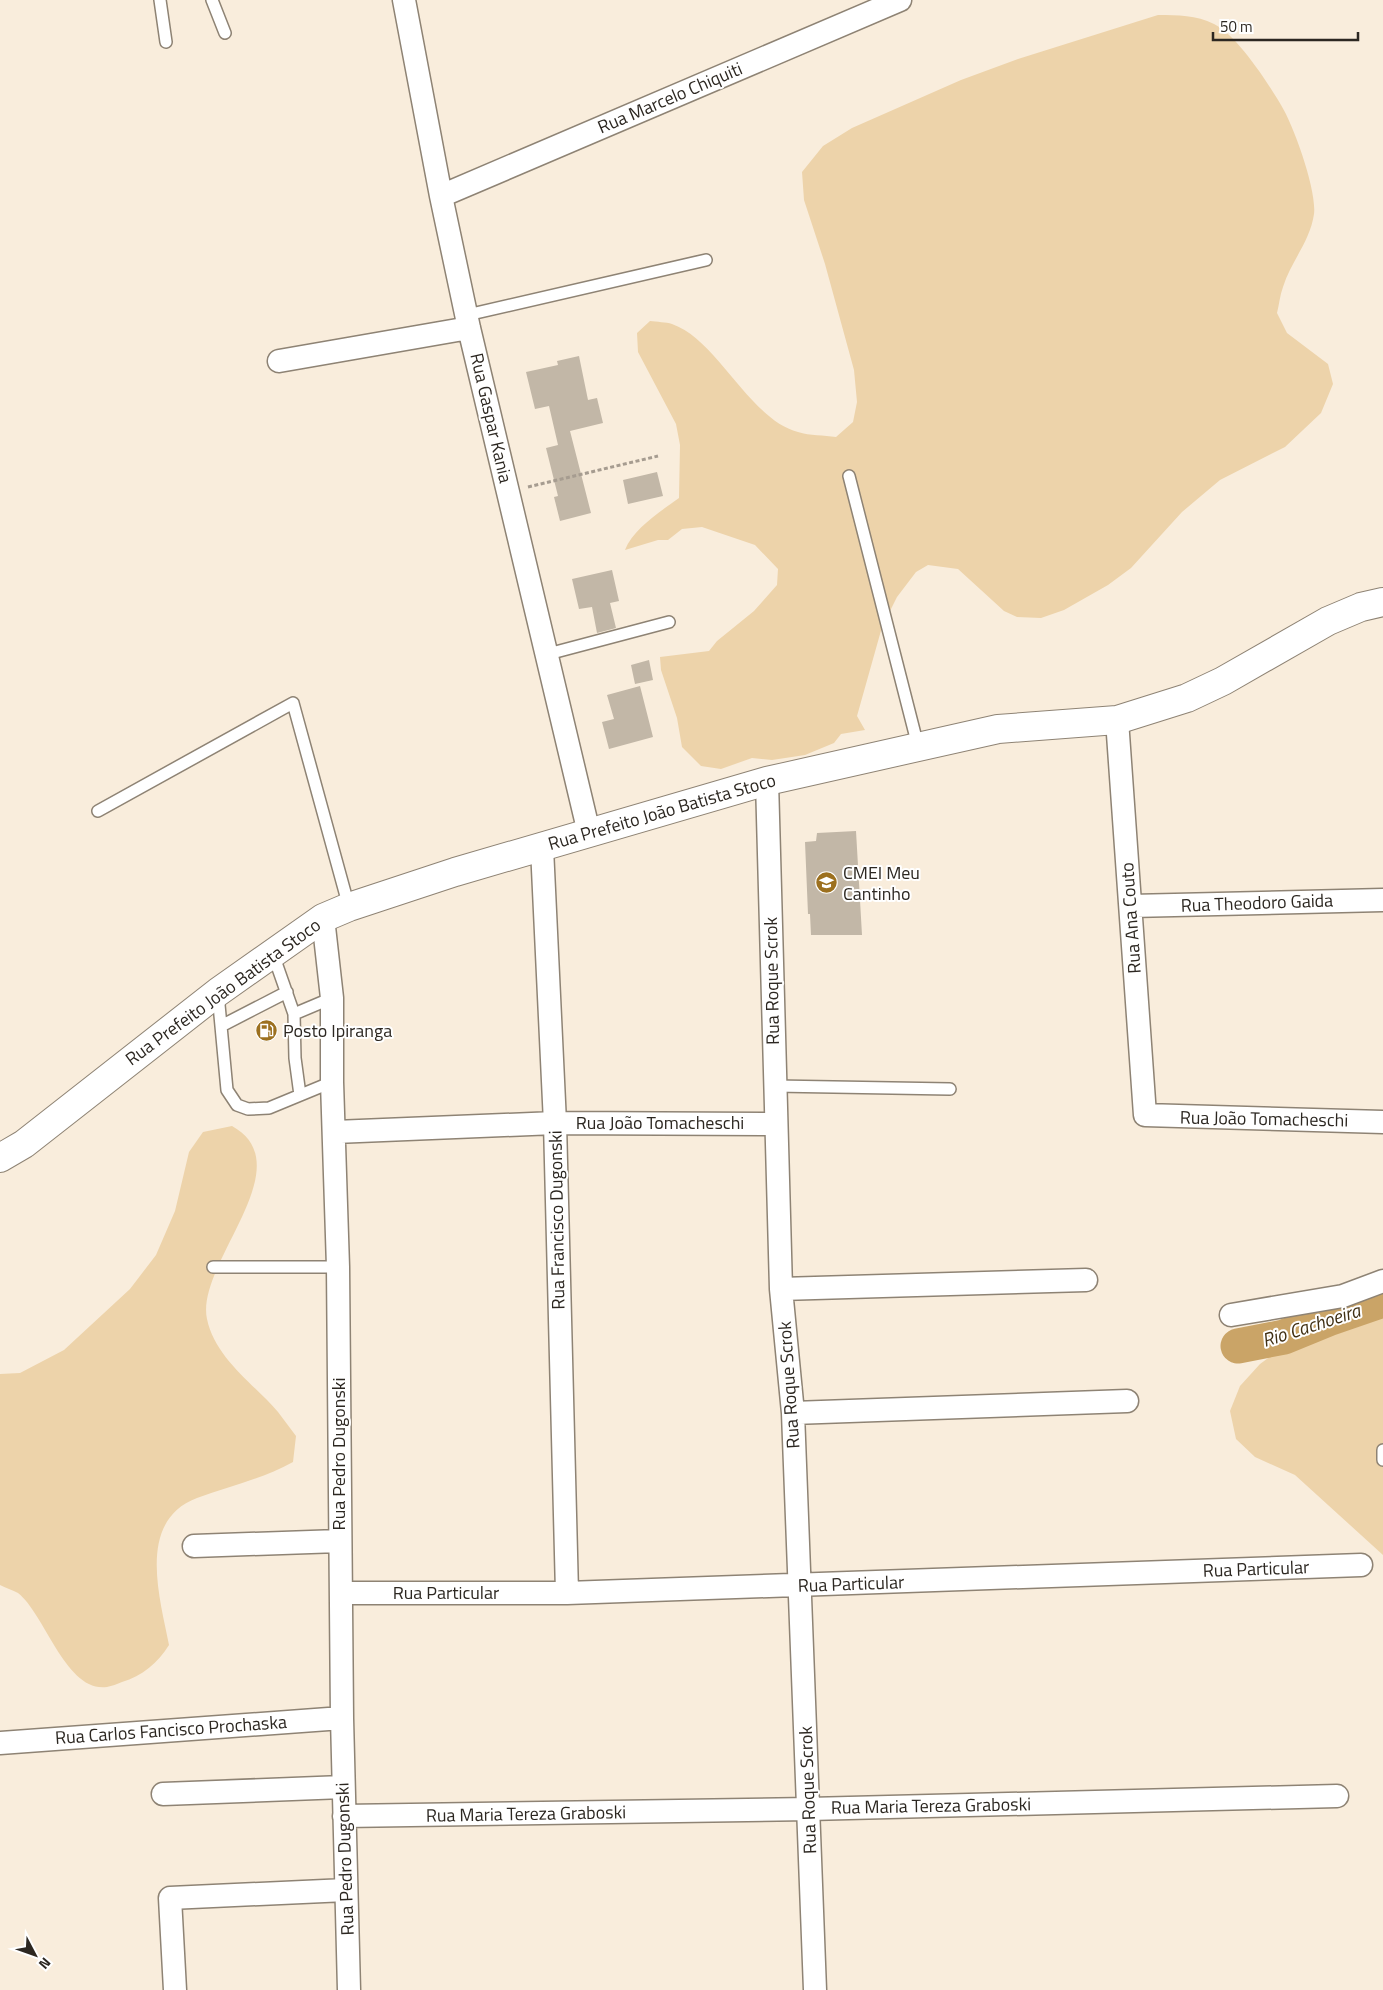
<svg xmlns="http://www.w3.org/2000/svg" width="1383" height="1990" font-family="'Titillium Web',sans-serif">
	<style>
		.green { fill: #edd3aa }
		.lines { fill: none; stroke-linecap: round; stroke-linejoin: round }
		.river { stroke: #caa467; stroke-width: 35 }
		.building { fill: #c2b7a7 }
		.service-casing { stroke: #8e8374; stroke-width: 14 }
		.minor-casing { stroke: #8e8374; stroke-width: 25 }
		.secondary-casing { stroke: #8e8374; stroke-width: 30 }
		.path { stroke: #a69c90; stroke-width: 3; stroke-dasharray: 4 2.5; stroke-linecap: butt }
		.service { stroke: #fff; stroke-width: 11 }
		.minor { stroke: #fff; stroke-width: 22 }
		.secondary { stroke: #fff; stroke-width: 28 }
		.labels { text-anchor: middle; stroke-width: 4; stroke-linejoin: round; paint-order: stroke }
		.street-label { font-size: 18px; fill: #2c2721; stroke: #fff }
		.poi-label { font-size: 18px; fill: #2c2721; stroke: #fff; text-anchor: start }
		.water-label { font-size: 19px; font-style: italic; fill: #402f13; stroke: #fff }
	</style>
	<rect width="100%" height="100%" fill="#f9eddc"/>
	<path class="green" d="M1158,15C1178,15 1196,15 1214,24C1237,35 1268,83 1281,105C1294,126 1317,191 1314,214C1310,242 1291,261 1283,287C1280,295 1279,305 1277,313L1287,333L1328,364L1333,384L1321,413L1285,447L1220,480L1182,512L1131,568L1108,585L1064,610L1041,618L1017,617L1004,611L958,569L928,565L916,572L897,597L882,627L857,716L865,730L841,734L834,743L805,755L772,760L752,758L721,769L701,766L682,747L677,718L661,670L660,657L709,651L717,641L754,611L777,585L778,569L755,545L702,527L682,529L668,540H658L625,550C633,529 661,511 679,498L680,445L676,424L638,352L637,333L650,321C657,322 666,322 672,324C718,340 749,419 798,432C810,436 824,435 836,437L853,422L857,402L854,370L825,264L804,200L802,172L823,146L852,128L961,80L1018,59Z
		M232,1126C304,1166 195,1264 207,1319C215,1358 254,1384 278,1412C284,1420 290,1428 296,1436L293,1462C262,1479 230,1486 197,1498C136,1521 160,1598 169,1645C158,1663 142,1676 122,1682C117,1684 112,1686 107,1687C66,1693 45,1614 18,1593C13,1590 5,1588 0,1585V1374L20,1373L64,1350L130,1289L156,1255L175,1211L189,1152L203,1132Z
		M1383,1305V1555L1295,1475L1255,1457L1236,1439L1230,1411L1240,1386L1260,1364L1278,1351Z"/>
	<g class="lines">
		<path class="river" d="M1238,1346L1284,1337L1328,1319L1383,1300"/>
	</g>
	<path class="building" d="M579,356L588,400L597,398L603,423L570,431L591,513L560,521L554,497L558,496L546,448L558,445L549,406L535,409L526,372L558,365L557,361Z
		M657,472L663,496L628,504L623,480Z
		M612,570L619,601L610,603L616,628L597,633L592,607L579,609L572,579Z
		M649,660L653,680L635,684L631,665Z
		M640,686L653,737L609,749L602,722L614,719L607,695Z
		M856,831L862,935H811L810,914H808L805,842L816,841L817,833Z"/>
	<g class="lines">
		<defs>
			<path id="service" d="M160,0L166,42
				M212,0L225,33
				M467,315L706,260
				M849,476L918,746
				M548,654L669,622
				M98,811L293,703L349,907
				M273,954L294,1014L295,1058L300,1095
				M218,994L227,1090L237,1105L248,1109L269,1108L332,1082
				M294,1014L332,998
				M221,1026L287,992
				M775,1086L950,1089
				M213,1267H338
				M1383,1450V1460"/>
			<path id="minor" d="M404,0L441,196L469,328L589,833
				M441,196L900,0
				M279,361L469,328
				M1117,720L1145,1115L1383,1122
				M767,781L781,1289L793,1413L815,1990
				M542,848L555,1123L567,1593
				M1131,906L1383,900
				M323,918L332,998V1082L338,1267L342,1718L349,1990
				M335,1132L555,1123L776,1124
				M781,1289L1086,1280
				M1231,1315L1343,1296L1383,1281
				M793,1413L1127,1401
				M194,1546L339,1541
				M341,1593H567L1361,1565
				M0,1743L342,1718
				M163,1794L343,1787
				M344,1816L809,1809L1337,1796
				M175,1990L170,1898L346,1890"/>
			<path id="secondary" d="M0,1158L24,1144L218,992L323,918L349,907L455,872L767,781L998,729L1117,720L1187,698L1223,681L1328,621L1361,607L1383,602"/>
		</defs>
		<use href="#service" class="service-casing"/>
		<use href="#minor" class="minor-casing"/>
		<use href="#secondary" class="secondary-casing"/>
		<path class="path" d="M528,487L658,456"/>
		<use href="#service" class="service"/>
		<use href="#minor" class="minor"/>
		<use href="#secondary" class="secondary"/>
	</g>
	<defs>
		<symbol id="school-disc" viewBox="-11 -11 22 22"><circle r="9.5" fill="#9c701f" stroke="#fff"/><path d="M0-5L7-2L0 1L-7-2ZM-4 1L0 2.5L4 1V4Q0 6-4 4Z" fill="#fff"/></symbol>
		<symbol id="fuel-disc" viewBox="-11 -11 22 22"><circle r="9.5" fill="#9c701f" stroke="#fff"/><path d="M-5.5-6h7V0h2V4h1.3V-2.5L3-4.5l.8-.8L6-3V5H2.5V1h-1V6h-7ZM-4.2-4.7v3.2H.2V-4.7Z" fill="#fff"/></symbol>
	</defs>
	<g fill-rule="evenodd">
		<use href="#school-disc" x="814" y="870" width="25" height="25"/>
		<use href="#fuel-disc" x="254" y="1018" width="25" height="25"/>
	</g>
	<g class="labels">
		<g class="street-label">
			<text transform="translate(670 98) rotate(-23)" y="6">Rua Marcelo Chiquiti</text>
			<text transform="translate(491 418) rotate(77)" y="6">Rua Gaspar Kania</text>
			<text transform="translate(662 812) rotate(-16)" y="6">Rua Prefeito João Batista Stoco</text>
			<text transform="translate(1257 903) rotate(-2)" y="6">Rua Theodoro Gaida</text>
			<text transform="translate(1131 918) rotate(-94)" y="6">Rua Ana Couto</text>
			<text transform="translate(772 981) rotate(-91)" y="6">Rua Roque Scrok</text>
			<text transform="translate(223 992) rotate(-36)" y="6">Rua Prefeito João Batista Stoco</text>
			<text transform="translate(1264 1119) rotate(1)" y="6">Rua João Tomacheschi</text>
			<text x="660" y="1129">Rua João Tomacheschi</text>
			<text transform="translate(557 1220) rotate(-91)" y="6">Rua Francisco Dugonski</text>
			<text transform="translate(789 1385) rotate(-94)" y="6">Rua Roque Scrok</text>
			<text transform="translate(339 1454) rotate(-90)" y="6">Rua Pedro Dugonski</text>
			<text transform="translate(1256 1569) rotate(-2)" y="6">Rua Particular</text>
			<text transform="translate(851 1584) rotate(-2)" y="6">Rua Particular</text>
			<text x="446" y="1599">Rua Particular</text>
			<text transform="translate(171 1730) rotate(-4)" y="6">Rua Carlos Fancisco Prochaska</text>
			<text transform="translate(808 1790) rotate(-92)" y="6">Rua Roque Scrok</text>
			<text transform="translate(931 1806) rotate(-1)" y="6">Rua Maria Tereza Graboski</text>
			<text transform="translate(526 1814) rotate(-1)" y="6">Rua Maria Tereza Graboski</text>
			<text transform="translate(345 1859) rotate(-92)" y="6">Rua Pedro Dugonski</text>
		</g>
		<g class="poi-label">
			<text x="843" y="879">CMEI Meu<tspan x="843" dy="21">Cantinho</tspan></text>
			<text x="283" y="1037">Posto Ipiranga</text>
		</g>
		<g class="water-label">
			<text transform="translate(1311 1325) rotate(-18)" y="7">Rio Cachoeira</text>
		</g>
	</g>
	<g transform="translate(35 1955) rotate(131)" stroke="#ffffff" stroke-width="4" paint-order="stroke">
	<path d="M0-4L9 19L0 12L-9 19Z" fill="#2c2721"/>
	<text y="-8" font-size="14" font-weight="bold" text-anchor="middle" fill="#2c2721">N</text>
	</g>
	<path d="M1213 32v8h145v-8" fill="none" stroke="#2c2721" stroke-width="2.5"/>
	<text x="1220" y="32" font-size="15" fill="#2c2721" stroke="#ffffff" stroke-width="4" paint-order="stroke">50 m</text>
</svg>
